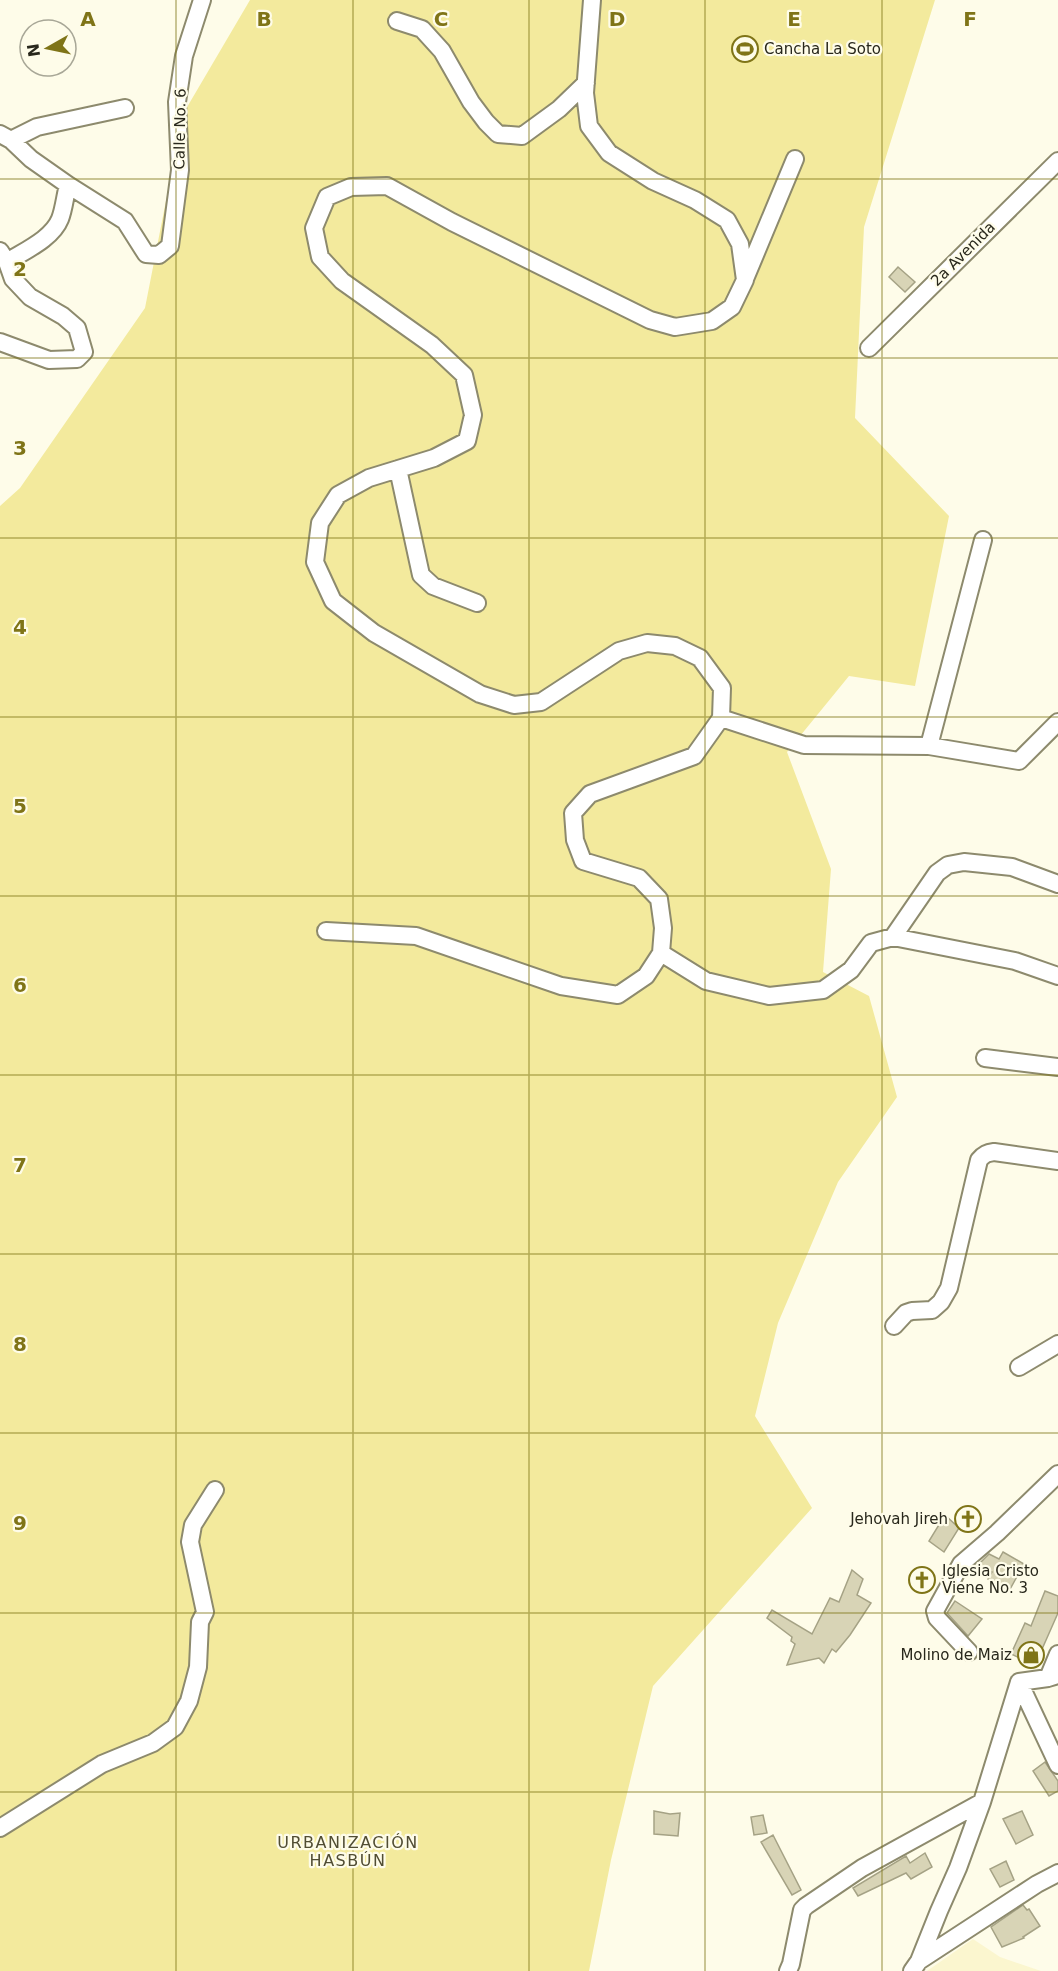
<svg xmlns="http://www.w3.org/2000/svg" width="1058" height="1971" font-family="'DejaVu Sans',sans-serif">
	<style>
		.built { fill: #fbf6cf }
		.green { fill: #f3ea9d }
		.building { fill: #d8d4b6; stroke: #a5a285; stroke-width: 1.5 }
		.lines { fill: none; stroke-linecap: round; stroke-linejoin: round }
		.minor-casing { stroke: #8d8a6d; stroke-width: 20 }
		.minor { stroke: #fff; stroke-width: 16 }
		.grid { fill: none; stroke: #7f7417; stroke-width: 1.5; stroke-opacity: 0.55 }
		.labels { text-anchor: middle; stroke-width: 4.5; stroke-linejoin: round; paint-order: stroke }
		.poi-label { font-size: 15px; fill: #28271b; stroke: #fefce9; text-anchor: start }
		.street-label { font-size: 15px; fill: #28271b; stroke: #fefce9 }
		.neighbourhood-label { font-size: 16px; letter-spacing: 1.5px; fill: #514d33; stroke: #fefce9 }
		.grid-label { font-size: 20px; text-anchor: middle; font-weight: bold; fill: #7f7417; stroke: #fefce9; stroke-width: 4.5; stroke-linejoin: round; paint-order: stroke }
	</style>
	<rect width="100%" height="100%" fill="#fefce9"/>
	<path class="built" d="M973,1939L1000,1957L1041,1971H927Z"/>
	<path class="green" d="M250,0H935L864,227L855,418L949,516L915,686L849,676L787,752L831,869L823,972L869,996L897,1097L838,1182L778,1323L755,1416L812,1508L653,1686L611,1860L589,1971H0V506L20,488L145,308L183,114Z"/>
	<path class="building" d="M898,267L915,282L905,292L889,277Z
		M945,1515L959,1528L944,1552L929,1541Z
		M1003,1552L1024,1564L1009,1591L988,1579L992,1572L978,1565L989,1554L999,1559Z
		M852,1570L863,1579L857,1595L871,1603L850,1635L836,1652L832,1649L824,1663L819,1658L787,1665L795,1644L791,1641L792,1637L767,1618L772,1610L812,1634L830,1598L839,1602Z
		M1045,1591L1058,1596V1613L1035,1665L1011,1654L1025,1623L1031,1626Z
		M955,1601L982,1619L968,1636L947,1613Z
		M1045,1762L1058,1781V1791L1049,1796L1033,1771Z
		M654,1811L670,1814L680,1813L678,1836L654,1834Z
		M1022,1811L1033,1835L1016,1844L1003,1819Z
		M763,1815L767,1833L754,1835L751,1817Z
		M773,1835L801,1890L792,1895L761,1842Z
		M925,1853L932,1867L911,1879L906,1873L858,1896L853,1888L906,1856L910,1863Z
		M1006,1861L1014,1880L1000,1887L990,1869Z
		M1023,1905L1027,1910L1029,1909L1040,1926L1023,1937L1024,1938L1002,1947L991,1927Z"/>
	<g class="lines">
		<defs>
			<path id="minor" d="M397,21L422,29L442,51L471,102L486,122L498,134L522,136L559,109L586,83
				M0,134L11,140L31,159L68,185C65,196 64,209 60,219C52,239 24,251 7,262
				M11,140L37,127L125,108
				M68,185L125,221L146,254L159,255L170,246L180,170L177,102L184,56L202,0
				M0,251L7,262L13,279L30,297L63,316L77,328L84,352L77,359L49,360L0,342
				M745,279L795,159
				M869,348L1058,161
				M398,469L421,575L433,586L477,603
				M721,718L804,745L929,746L1019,761L1058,722
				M929,746L983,540
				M326,931L416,936L561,986L618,995L646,976L661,953L663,928L659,899L639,878L583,861L575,840L573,813L590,794L694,756L721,718L722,688L700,658L675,646L647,643L619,651L541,702L514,705L480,694L374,633L333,601L315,562L320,523L338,495L369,478L434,458L467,441L473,415L464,375L432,345L342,281L320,257L314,228L327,197L351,187L387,186L452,222L650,320L675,327L712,321L732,307L745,280L740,244L727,220L695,200L653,181L609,153L589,126L585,93L592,0
				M893,937L937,873L948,865L964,862L1012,867L1058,884
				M661,953L706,981L769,996L823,990L851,970L871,943L893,937L1015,961L1058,976
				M985,1058L1058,1067
				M894,1326L906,1313L912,1311L932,1310L941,1302L949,1288L979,1160C984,1154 987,1153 994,1152L1058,1161
				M1019,1367L1058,1344
				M969,1652L937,1618L935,1611L961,1564L997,1533L1058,1474
				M1048,1678L1058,1654
				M1019,1682L1058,1765
				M1019,1682L1048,1678L1058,1675
				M0,1828L102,1764L153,1743L175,1727L189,1701L198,1667L200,1622L205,1612L190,1542L193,1525L215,1490
				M919,1961L1037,1884L1058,1873
				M788,1971L791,1964L802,1910L806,1906L862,1868L982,1802
				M912,1971L919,1961L939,1911L958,1868L982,1802L1019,1682"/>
		</defs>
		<use href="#minor" class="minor-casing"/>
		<use href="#minor" class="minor"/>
	</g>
	<path class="grid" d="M176,0V1971M353,0V1971M529,0V1971M705,0V1971M882,0V1971M0,179H1058M0,358H1058M0,538H1058M0,717H1058M0,896H1058M0,1075H1058M0,1254H1058M0,1433H1058M0,1613H1058M0,1792H1058"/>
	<defs>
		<symbol id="stadium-ring" viewBox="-11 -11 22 22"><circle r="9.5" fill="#fefce9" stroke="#7f7417" stroke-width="1.5"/><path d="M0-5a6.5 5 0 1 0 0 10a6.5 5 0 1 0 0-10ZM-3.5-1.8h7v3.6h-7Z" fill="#7f7417"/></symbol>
		<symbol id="church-ring" viewBox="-11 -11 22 22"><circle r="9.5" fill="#fefce9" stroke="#7f7417" stroke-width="1.5"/><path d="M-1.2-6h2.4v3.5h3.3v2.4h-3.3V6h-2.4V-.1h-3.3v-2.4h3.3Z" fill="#7f7417"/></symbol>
		<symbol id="shop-ring" viewBox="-11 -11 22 22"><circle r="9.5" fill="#fefce9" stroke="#7f7417" stroke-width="1.5"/><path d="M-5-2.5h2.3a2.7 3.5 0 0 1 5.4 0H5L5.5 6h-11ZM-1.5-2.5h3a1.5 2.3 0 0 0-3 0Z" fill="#7f7417"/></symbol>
	</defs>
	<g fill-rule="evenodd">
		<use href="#stadium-ring" x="730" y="34" width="30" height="30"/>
		<use href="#church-ring" x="953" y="1504" width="30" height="30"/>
		<use href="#church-ring" x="907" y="1565" width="30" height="30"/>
		<use href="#shop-ring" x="1016" y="1640" width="30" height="30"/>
	</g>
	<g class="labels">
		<g class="poi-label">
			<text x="764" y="54">Cancha La Soto</text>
			<text x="948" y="1524" text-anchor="end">Jehovah Jireh</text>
			<text x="942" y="1576">Iglesia Cristo<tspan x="942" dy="17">Viene No. 3</tspan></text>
			<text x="1012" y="1660" text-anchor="end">Molino de Maiz</text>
		</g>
		<g class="street-label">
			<text transform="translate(180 129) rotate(-89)" y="5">Calle No. 6</text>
			<text transform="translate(963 254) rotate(-45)" y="5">2a Avenida</text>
		</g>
		<g class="neighbourhood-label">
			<text x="348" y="1848">URBANIZACIÓN<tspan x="348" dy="18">HASBÚN</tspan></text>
		</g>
	</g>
	<g class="grid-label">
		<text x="88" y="26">A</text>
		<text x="264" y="26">B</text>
		<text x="441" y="26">C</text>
		<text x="617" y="26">D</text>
		<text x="794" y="26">E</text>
		<text x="970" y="26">F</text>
		<text x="20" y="276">2</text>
		<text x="20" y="455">3</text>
		<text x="20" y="634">4</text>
		<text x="20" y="813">5</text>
		<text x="20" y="992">6</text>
		<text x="20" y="1172">7</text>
		<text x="20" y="1351">8</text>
		<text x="20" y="1530">9</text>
	</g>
	<g transform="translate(48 48) rotate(261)"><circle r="28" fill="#fefce9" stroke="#a8a797" stroke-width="1.5"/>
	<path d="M0-4.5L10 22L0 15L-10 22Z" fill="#7f7417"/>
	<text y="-9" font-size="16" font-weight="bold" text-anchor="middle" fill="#28271b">N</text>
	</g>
</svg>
